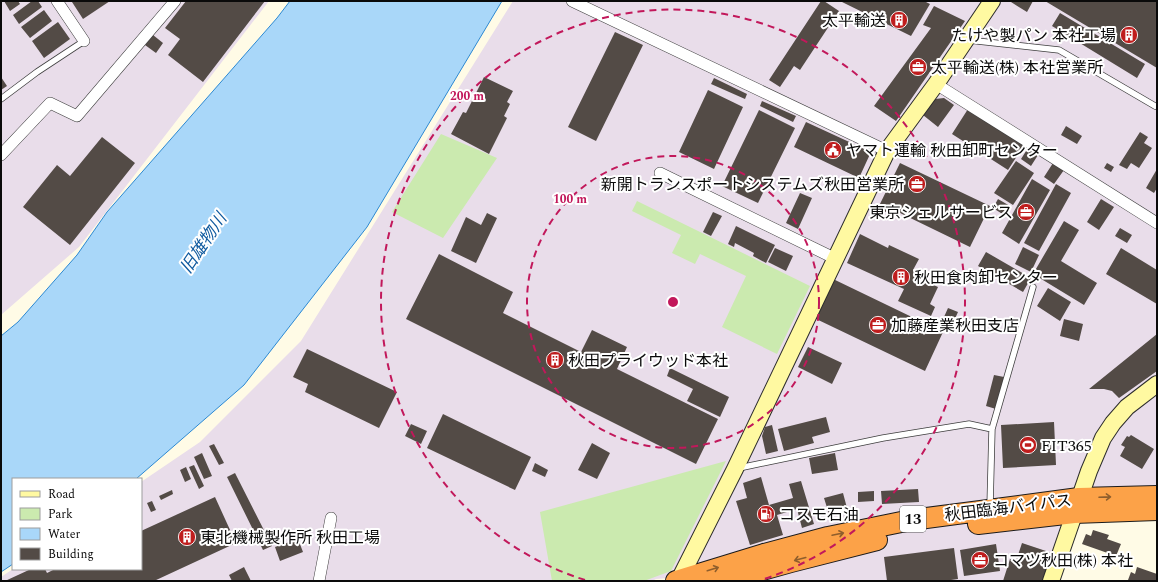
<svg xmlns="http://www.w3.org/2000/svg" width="1158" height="582" font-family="Spectral,'Noto Sans JP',serif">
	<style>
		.industrial { fill: #e9ddea }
		.green { fill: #cbeaaf }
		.water { fill: #a9d7f9; stroke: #2c89d3 }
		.building { fill: #534b46 }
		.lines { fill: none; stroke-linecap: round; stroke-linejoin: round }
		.lane-casing { stroke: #3d3d3d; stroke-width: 7 }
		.street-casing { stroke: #3d3d3d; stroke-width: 12 }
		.secondary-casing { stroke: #2c2c2c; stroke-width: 18 }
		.highway-casing { stroke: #1b1b1b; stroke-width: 22 }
		.lane { stroke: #fff; stroke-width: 5.5 }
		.street { stroke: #fff; stroke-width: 11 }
		.secondary { stroke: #fff9a1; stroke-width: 16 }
		.highway { stroke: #fca248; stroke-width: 20 }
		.oneway { stroke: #8f5e2c }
		.ring { fill: none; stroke: #c2185b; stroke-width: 2; stroke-dasharray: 7 5 }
		.labels { text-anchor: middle; stroke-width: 4; stroke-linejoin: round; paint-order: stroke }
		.shield { fill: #fff; stroke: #545454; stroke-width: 1 }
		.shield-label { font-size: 15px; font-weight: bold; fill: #0a0a0a }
		.poi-label { font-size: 16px; fill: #0a0a0a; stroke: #fff; text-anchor: start }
		.street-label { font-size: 16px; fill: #0a0a0a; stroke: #fff }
		.water-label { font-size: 17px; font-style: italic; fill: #0f5a9f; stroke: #fff }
		.centre { fill: #c2185b; stroke: #fff; stroke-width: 2 }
		.ring-label { font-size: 12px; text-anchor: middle; font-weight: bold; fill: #c2185b; stroke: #fff; stroke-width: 4; stroke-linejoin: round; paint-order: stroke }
	</style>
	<rect width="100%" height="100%" fill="#fffbe6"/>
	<path class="industrial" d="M1,1H269L79,247L1,315Z
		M513,1H1157V491L1077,493L1048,581H670L669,578L656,579L652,581H1V577L13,569H141V482L200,442L301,341Z"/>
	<path class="green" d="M441,134L497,158L443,238L392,212Z
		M637,201L810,286L777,354L722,327L746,276L700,254L695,264L672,253L681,235L632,211Z
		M726,461L671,571L644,581H552L540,512Z"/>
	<path class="water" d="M290,1H502L367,227L244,385L136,479H13V564L1,572V336L18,322L77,255L107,212L277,18Z"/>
	<path class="building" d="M4,1H18L20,4L10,11Z
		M32,1H38L42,7L19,24L13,15Z
		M73,1H110L83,19L72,2Z
		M186,1H265L203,82L168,55L180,39L165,28Z
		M821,1H824L839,11L800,70L794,66L780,87L769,80Z
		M840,1H924L930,4L911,36Z
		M1012,1H1033L1027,12L1011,2Z
		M1045,1H1157V68Z
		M934,6L965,21L896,121L874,106L931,28L923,25Z
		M44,10L52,21L30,38L21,27Z
		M1060,13L1145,64L1137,78L1052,26Z
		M58,22L70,39L44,58L32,41Z
		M615,32L643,45L596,141L568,127Z
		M153,35L163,43L156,53L145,45Z
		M1,77L7,86L1,90Z
		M484,77L513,91L507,102L510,104L504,116L507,118L489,154L451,134L463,112L466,113Z
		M714,78L747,94L745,99L711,84Z
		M708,90L743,107L714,169L679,152Z
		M944,98L954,105L938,127L923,115L935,99Z
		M762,101L796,116L793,122L760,106Z
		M968,109L1024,145L1008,170L952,134Z
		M759,110L795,128L758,203L722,186Z
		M806,122L871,152L859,178L794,147Z
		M1066,126L1082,136L1077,144L1061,135Z
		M1140,132L1148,137L1144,143L1152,148L1139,168L1131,163L1127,169L1119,165Z
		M102,137L135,163L70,245L23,207L57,165L70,176Z
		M1028,148L1038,155L1031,166L1021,159Z
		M1016,161L1034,173L1013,205L994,193Z
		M900,163L990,206L970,247L898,212L896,217L878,208Z
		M1053,163L1064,170L1054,184L1044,177Z
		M1107,163L1114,167L1111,172L1104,168Z
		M1157,169V188L1154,193L1146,188Z
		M1032,179L1050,190L1019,244L1002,233Z
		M1056,184L1071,193L1039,251L1024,243Z
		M800,193L812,198L798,229L786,223Z
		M998,199L1010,206L1004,215L993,208Z
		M1101,199L1114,207L1099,230L1087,222Z
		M713,212L722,216L711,236L703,232Z
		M487,213L497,218L476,263L451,251L466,217L481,225Z
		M1064,221L1079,230L1061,261L1097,283L1084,305L1033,274Z
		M736,226L775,245L766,263L753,256L754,253L735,243L734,247L728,244Z
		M1120,228L1132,235L1127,243L1115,236Z
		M860,234L888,248L889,245L919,259L913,270L925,275L923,280L938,287L930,304L935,307L931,316L898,301L904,289L847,263Z
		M1023,247L1039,255L1031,272L1015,264Z
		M775,248L793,256L786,271L768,262Z
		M1121,248L1157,270V304L1106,274Z
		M986,252L1031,278L1023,292L978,266Z
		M439,254L513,292L503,313L581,352L592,330L627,347L617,369L718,419L696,464L406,319Z
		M831,278L943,332L925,371L812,317Z
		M1048,288L1071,302L1060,321L1037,306Z
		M948,308L958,312L950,330L940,326Z
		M1064,319L1083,324L1079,341L1060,336Z
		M1157,334V371L1119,398L1112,391L1104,389H1089Z
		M808,347L842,363L832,384L798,367Z
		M307,349L397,392L379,428L305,392L308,384L293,377Z
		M670,368L729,397L720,417L687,401L693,389L667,376Z
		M994,375L1004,377L996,409L986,406Z
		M443,414L531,457L515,490L427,448Z
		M826,417L830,432L812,437L814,443L784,451L778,429Z
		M1054,422L1056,465L1003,468L1001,425Z
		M411,424L427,431L421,444L405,436Z
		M772,425L778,451L766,454L762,436L765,427Z
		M1131,435L1154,449L1142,469L1120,456L1125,447L1121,445L1127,436L1129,437Z
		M592,443L610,453L597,479L578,470Z
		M214,444L224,463L219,465L209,446Z
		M202,453L212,476L204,479L194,457Z
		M835,453L838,470L812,474L809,458Z
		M535,463L548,470L545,477L532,471Z
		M194,465L204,486L199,489L189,467Z
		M186,467L191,479L185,482L180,470Z
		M235,473L272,546L263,550L227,477Z
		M761,477L769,505L793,498L789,484L801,481L814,524L802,528L797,509L777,515L783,535L750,545L736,501L747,498L743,483Z
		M918,489L919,502L882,504L881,491Z
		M172,490L173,494L161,500L159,496Z
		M874,491V501L858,502V492Z
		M843,493L847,508L829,514L824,498Z
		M215,497L236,543L154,581H5L31,569H45L47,573L55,569H141V531Z
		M152,501L156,510L151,512L147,503Z
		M1093,530L1109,535L1107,539L1121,544L1116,556L1082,544L1086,534L1091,536Z
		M298,539L303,552L280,561L275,547Z
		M1022,543L1052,553L1043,581H1003L1010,559L1016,561Z
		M996,544L1000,571L964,576L960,550Z
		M954,548L958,579L944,581H887L884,557Z
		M244,567L251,581H232L229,575Z
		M1137,567L1157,574V581H1132L1128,580L1131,572L1135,574Z"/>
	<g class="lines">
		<defs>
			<path id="lane" d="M968,40L1059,50L1155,106
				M1,99L37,72L84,41
				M739,468L883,438L969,424L992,429
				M990,506L992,429L1033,287"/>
			<path id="street" d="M57,1L84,41
				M572,1L887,151
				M936,84L1157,223
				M1,155L50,103L77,116L175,1
				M660,173L836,259
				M319,581L331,518"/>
			<path id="secondary" d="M679,580L735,469L887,151L936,84L992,1
				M1051,581L1089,471L1103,438L1113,423L1127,407L1157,384"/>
			<path id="highway" d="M978,524L1074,513L1157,510
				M676,581L764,554L828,537L911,520L1079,498L1157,496
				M723,581L791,562L877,540"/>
		</defs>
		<use href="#lane" class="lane-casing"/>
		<use href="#street" class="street-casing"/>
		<use href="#secondary" class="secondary-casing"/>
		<use href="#highway" class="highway-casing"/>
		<use href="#lane" class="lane"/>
		<use href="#street" class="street"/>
		<use href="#secondary" class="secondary"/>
		<use href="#highway" class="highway"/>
	</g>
	<defs><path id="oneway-shaft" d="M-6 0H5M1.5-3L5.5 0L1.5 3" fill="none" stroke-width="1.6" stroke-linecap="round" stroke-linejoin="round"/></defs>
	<g class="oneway">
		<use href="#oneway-shaft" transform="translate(1105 497) rotate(-2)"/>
		<use href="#oneway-shaft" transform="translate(838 534) rotate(-12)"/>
		<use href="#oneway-shaft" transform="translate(800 559) rotate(165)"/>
		<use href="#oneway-shaft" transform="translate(713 569) rotate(-17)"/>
	</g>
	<g class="ring">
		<circle cx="673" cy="302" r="146"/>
		<path d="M585 580A292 292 0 1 1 761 580"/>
	</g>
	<defs>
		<symbol id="building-disc" viewBox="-11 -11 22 22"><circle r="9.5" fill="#bf1d1d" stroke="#fff"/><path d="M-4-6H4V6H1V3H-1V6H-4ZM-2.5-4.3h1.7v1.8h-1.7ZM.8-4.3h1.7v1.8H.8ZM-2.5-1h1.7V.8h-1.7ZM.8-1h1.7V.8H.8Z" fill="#fff"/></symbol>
		<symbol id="office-disc" viewBox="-11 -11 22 22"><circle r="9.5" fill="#bf1d1d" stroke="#fff"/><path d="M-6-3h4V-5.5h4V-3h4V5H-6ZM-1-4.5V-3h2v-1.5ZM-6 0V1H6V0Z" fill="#fff"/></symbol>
		<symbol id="civic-disc" viewBox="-11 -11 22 22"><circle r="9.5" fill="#bf1d1d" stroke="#fff"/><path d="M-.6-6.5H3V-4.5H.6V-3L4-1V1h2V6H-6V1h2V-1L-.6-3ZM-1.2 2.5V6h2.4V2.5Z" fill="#fff"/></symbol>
		<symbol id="stadium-disc" viewBox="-11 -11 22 22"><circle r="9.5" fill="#bf1d1d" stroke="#fff"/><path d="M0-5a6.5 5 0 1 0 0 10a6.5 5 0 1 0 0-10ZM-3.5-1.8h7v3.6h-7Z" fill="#fff"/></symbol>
		<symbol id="fuel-disc" viewBox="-11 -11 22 22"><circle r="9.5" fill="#bf1d1d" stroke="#fff"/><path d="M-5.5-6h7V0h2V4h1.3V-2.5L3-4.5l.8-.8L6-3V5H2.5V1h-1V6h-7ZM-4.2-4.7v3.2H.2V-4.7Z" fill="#fff"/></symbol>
	</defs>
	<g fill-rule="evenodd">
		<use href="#building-disc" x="889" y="10" width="20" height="20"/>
		<use href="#building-disc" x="1119" y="25" width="20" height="20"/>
		<use href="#office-disc" x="908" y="57" width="20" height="20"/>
		<use href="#civic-disc" x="823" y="140" width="20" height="20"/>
		<use href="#office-disc" x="907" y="174" width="20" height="20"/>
		<use href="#office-disc" x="1016" y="202" width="20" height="20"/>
		<use href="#building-disc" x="891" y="267" width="20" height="20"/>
		<use href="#office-disc" x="868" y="315" width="20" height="20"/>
		<use href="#building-disc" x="545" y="350" width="20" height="20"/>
		<use href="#stadium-disc" x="1018" y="435" width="20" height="20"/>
		<use href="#fuel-disc" x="756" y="504" width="20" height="20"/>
		<use href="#building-disc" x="177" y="527" width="20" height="20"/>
		<use href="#office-disc" x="970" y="550" width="20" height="20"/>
	</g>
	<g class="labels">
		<rect class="shield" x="900" y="506" width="26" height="26" rx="3"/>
		<g class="shield-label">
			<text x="913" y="524">13</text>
		</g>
		<g class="poi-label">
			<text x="886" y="26" text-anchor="end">太平輸送</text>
			<text x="1116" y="41" text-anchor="end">たけや製パン 本社工場</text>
			<text x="931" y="73">太平輸送(株) 本社営業所</text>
			<text x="846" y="156">ヤマト運輸 秋田卸町センター</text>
			<text x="904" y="190" text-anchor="end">新開トランスポートシステムズ秋田営業所</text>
			<text x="1013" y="218" text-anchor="end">東京シェルサービス</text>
			<text x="914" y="283">秋田食肉卸センター</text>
			<text x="891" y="331">加藤産業秋田支店</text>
			<text x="568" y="366">秋田プライウッド本社</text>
			<text x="1041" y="451">FIT365</text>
			<text x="779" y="520">コスモ石油</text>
			<text x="200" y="543">東北機械製作所 秋田工場</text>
			<text x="993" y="566">コマツ秋田(株) 本社</text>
		</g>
		<g class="street-label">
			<text transform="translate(1008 507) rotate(-7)" y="6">秋田臨海バイパス</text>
		</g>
		<g class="water-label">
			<text transform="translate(203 243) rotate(-56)" y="6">旧雄物川</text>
		</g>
	</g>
	<circle cx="673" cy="302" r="6" class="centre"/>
	<g class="ring-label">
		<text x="467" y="100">200 m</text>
		<text x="570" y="203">100 m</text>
	</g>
	<rect width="1158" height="582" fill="none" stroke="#0a0a0a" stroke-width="4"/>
	<rect x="12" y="478" width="130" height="92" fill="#ffffff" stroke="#9d9d9d"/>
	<rect x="20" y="491" width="20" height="6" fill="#fff9a1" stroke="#9d9d9d"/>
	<text x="48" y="498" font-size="12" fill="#0a0a0a">Road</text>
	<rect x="20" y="508" width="20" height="12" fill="#cbeaaf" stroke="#9d9d9d"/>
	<text x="48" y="518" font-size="12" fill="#0a0a0a">Park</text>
	<rect x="20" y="528" width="20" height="12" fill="#a9d7f9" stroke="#9d9d9d"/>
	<text x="48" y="538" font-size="12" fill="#0a0a0a">Water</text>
	<rect x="20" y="548" width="20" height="12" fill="#534b46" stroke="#9d9d9d"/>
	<text x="48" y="558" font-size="12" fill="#0a0a0a">Building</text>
</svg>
